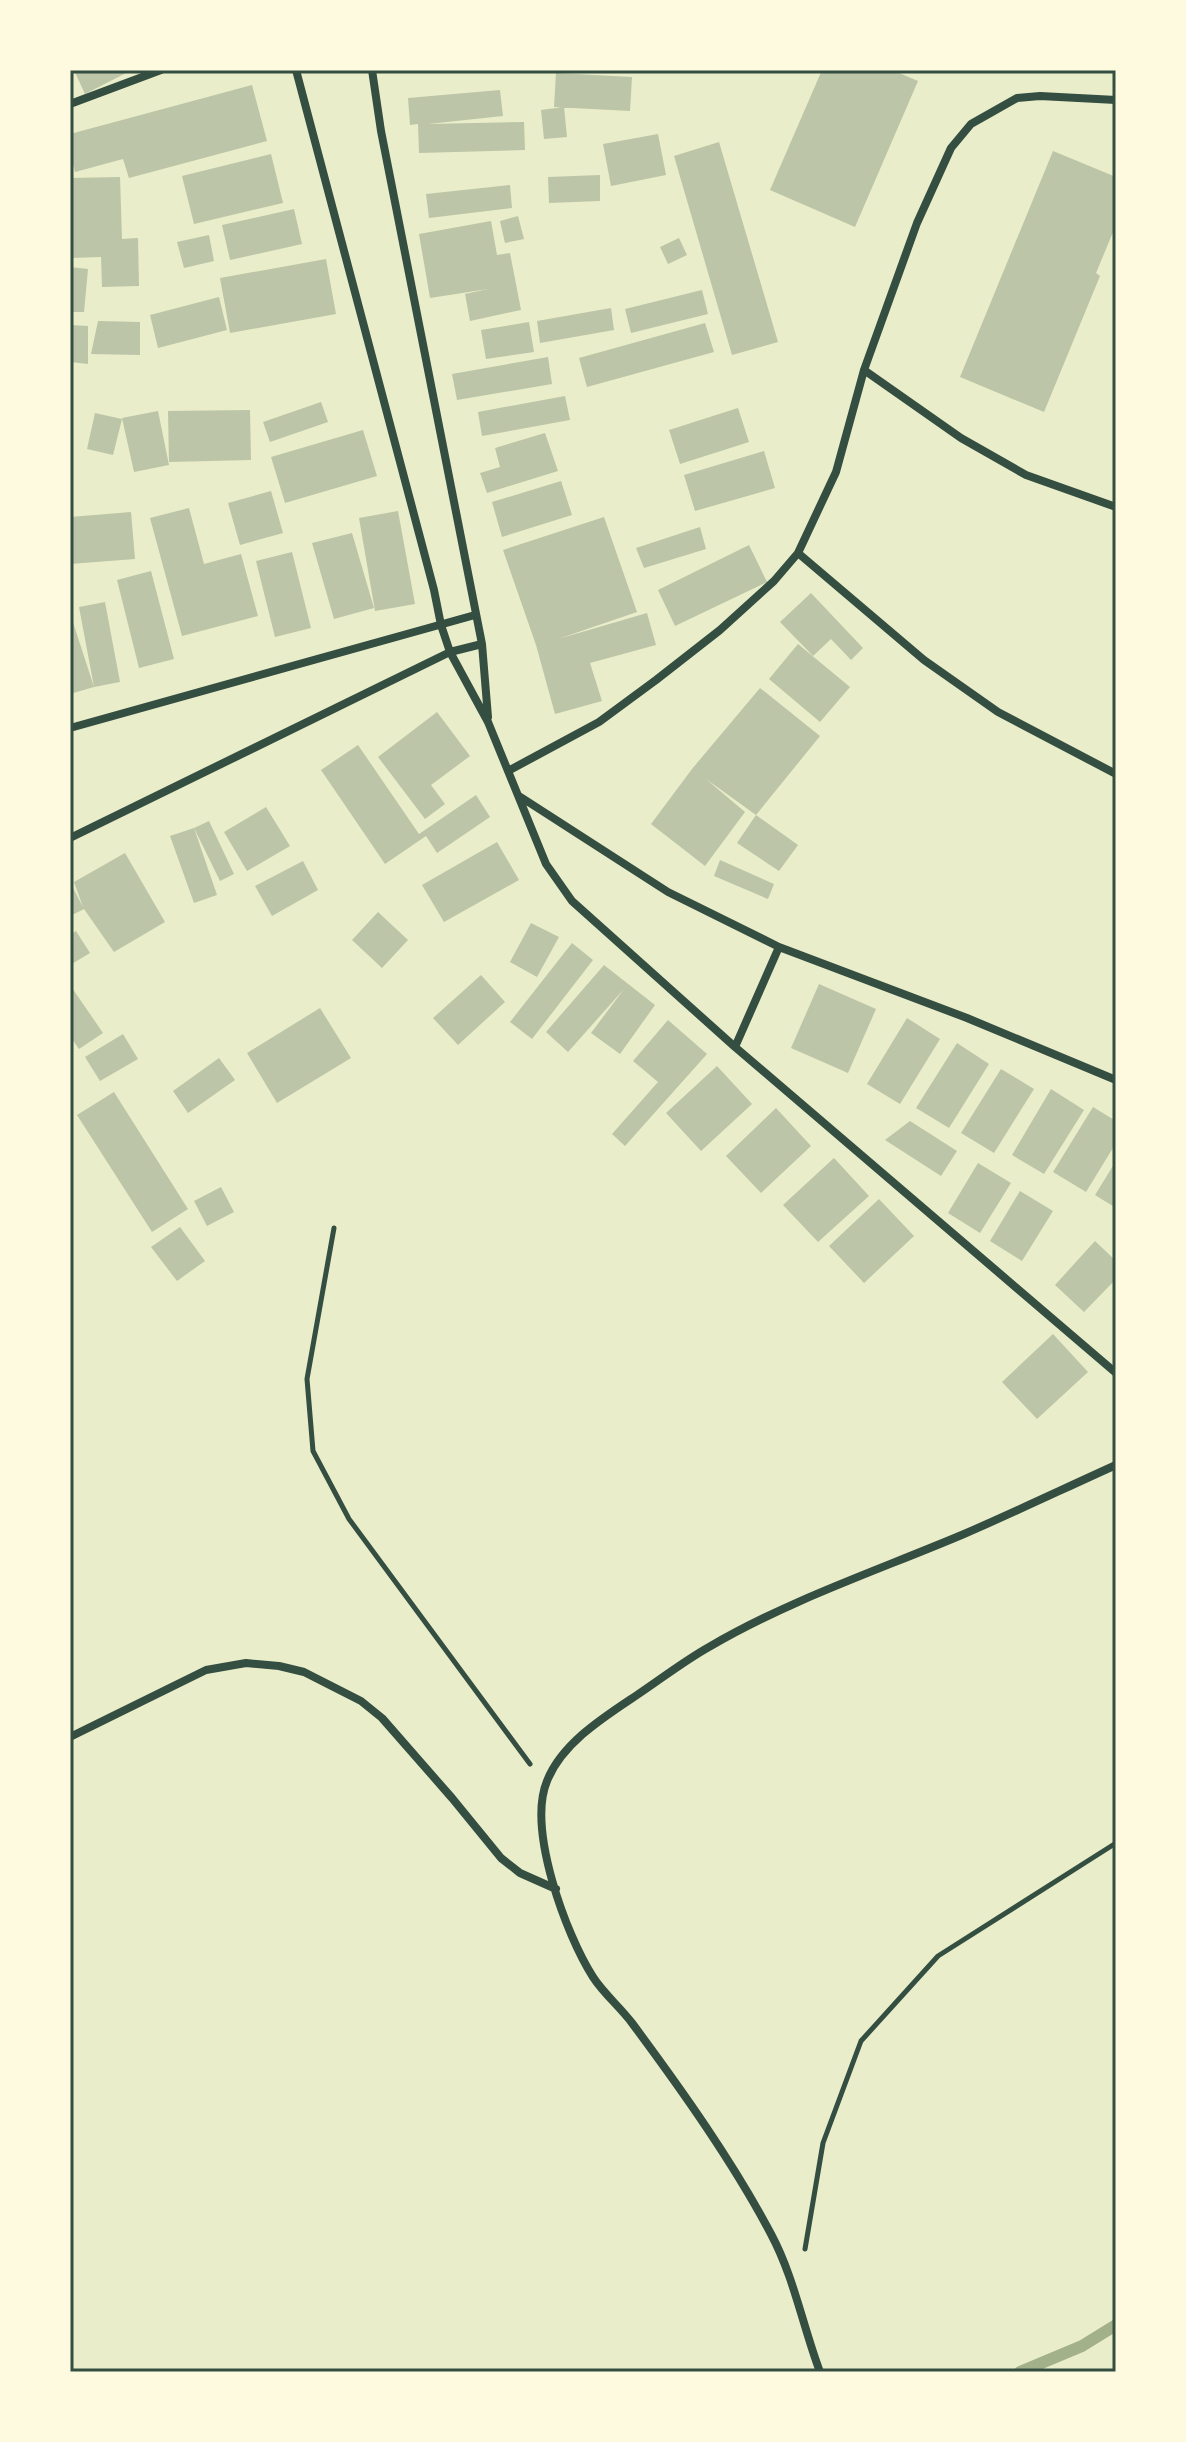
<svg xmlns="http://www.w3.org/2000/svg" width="1186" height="2442" font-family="Karla,sans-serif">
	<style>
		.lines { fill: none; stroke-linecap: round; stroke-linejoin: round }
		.stream { stroke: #a3b18a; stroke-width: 12 }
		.building { fill: #bcc5a7 }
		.path { stroke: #344e41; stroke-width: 5 }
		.minor { stroke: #344e41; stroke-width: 8 }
		.neatline { fill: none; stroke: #344e41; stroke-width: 3 }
	</style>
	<rect width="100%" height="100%" fill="#e9edc9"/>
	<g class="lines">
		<path class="stream" d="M1020,2372L1082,2346L1116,2325"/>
	</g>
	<path class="building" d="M74,70H132L85,94Z
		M822,70H892L918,81L855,227L770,190Z
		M556,73L632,77L630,111L554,107Z
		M252,85L267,141L129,178L123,159L75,172L70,153V134Z
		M500,90L503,116L428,124L524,122L525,150L419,153L418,124L410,125L408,98Z
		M564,107L567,137L544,139L541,110Z
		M658,134L666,175L611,186L603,144Z
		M719,142L778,342L732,355L674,156Z
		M1053,151L1116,177V225L1096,273L1100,276L1044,412L960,377Z
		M271,154L283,203L194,224L182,176Z
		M600,175V201L549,203L548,177Z
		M120,177L122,239L138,238L139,286L102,287L101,257L71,258L70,178Z
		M510,185L512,208L429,218L426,194Z
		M294,209L302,244L230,260L222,225Z
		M518,216L524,239L505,243L500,221Z
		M491,221L497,255L510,253L521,310L470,321L465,294L488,289L430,298L419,234Z
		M209,235L214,261L184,268L177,242Z
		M679,238L687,255L668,264L660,247Z
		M326,259L336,314L230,333L220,278Z
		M70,267L88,269L84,312H70Z
		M702,290L708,314L631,333L625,309Z
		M219,297L227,330L158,348L150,315Z
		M611,308L614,330L540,343L537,321Z
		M98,321L140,322V355L91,354Z
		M529,322L534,352L486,359L481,330Z
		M705,323L714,352L587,387L579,358Z
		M70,325L88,326V364L70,362Z
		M548,357L552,384L457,400L452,374Z
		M565,396L570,420L482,436L478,412Z
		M321,402L328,422L270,442L263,422Z
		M738,408L749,442L680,464L669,430Z
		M250,410L251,460L169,462L168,411Z
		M158,411L169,465L134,472L122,418Z
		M95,413L122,419L113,455L87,449Z
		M363,430L377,476L285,503L271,457Z
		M545,433L558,471L487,493L480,473L500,467L495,448Z
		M764,451L775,488L695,511L684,475Z
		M561,481L572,515L502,537L492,502Z
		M271,491L283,533L240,545L228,503Z
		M189,508L204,564L241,554L258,616L182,636L150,518Z
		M398,511L415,604L375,611L359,518Z
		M131,512L135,559L70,564V517Z
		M604,517L637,612L558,639L647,613L656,645L590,663L602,701L555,714L536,645L503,550Z
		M700,527L706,549L644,568L636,548Z
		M352,533L374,608L334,619L312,543Z
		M749,545L767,582L675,626L658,590Z
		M292,552L311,628L275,637L256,561Z
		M151,571L174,659L139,668L117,580Z
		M811,593L863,648L851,660L831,639L813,656L780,622Z
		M105,602L120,682L94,687L79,607Z
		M70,613L94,687L70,694Z
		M798,644L850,687L820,722L769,679Z
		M760,688L820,736L756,815L706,779L745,812L705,866L651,824L692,769Z
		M437,712L470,756L431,785L445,804L425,819L378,757Z
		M358,745L419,834L476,795L490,817L437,853L426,836L385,864L321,770Z
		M266,807L290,846L247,871L224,832Z
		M756,815L798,845L779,871L737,843Z
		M209,821L234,874L220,881L194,828Z
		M194,828L217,895L194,903L170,836Z
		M497,842L519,880L444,922L422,885Z
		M125,853L165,922L114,952L84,909L70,916V882L83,907L74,882Z
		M720,860L774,884L768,899L714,876Z
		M303,861L318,890L272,916L255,886Z
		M378,912L408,940L382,968L352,940Z
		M531,923L559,937L537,977L510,962Z
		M76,931L90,953L70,965V935Z
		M572,943L593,960L532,1039L510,1022Z
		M604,965L655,1005L620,1054L591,1033L624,989L568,1052L546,1032Z
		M481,975L505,1002L458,1045L433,1018Z
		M819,984L876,1009L848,1073L791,1048Z
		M70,985L103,1033L79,1049L70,1036Z
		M320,1008L351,1058L277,1103L247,1053Z
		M907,1018L940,1039L900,1104L867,1084Z
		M668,1020L707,1054L625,1146L612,1134L658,1082L633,1061Z
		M123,1034L138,1059L100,1081L85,1057Z
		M957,1043L989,1064L949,1128L916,1108Z
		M219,1058L235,1080L188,1113L173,1091Z
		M717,1066L752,1104L701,1151L666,1113Z
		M1001,1069L1034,1089L994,1153L961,1133Z
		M1051,1089L1084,1110L1044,1174L1012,1155Z
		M114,1092L188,1209L152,1232L77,1115Z
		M1093,1107L1116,1121V1143L1086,1192L1053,1172Z
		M776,1108L811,1146L761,1193L726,1156Z
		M910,1121L957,1151L941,1176L885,1140Z
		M834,1158L869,1196L818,1242L783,1205Z
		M1116,1161V1208L1095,1195Z
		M978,1163L1011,1183L980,1233L948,1213Z
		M221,1187L234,1212L207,1226L194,1201Z
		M1020,1191L1053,1211L1022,1261L990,1241Z
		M879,1199L914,1236L864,1283L829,1246Z
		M180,1227L205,1261L177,1281L151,1247Z
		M1095,1241L1116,1261V1279L1084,1312L1055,1285Z
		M1053,1334L1088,1372L1037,1419L1002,1382Z"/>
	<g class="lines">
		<path class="path" d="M334,1228L307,1379L313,1451L349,1519L530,1764
			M805,2249L823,2143L861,2041L938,1956L1116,1843"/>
		<path class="minor" d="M296,70L434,590L441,625L450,652L488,722L546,864L572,901L735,1047L1116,1373
			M372,70L381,131L482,644L488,717
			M70,104L161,70
			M864,370L961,438L1026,475L1116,507
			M798,553L924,660L998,712L1116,774
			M70,728L475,615
			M508,771L599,722L656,680L720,630L774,581L798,553L836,472L864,370L917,223L951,148L971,124L1017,98L1040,96L1116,100
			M519,796L668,892L779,947L967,1018L1116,1080
			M70,838L450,652L482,644
			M735,1047L779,947
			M70,1737L206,1670L246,1663L279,1666L304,1672L361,1701L382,1718L452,1798L501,1858L520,1873L556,1889
			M820,2372C803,2327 794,2277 771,2234C733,2162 681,2089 632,2023C620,2007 604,1994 593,1977C566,1935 527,1829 547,1781C562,1743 604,1717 637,1695C661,1679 684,1661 709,1647C789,1600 879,1570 964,1534C1015,1512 1065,1488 1116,1465"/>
	</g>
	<rect width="1186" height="2442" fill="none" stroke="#fefae0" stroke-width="144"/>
	<rect x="72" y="72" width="1042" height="2298" class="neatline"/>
</svg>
